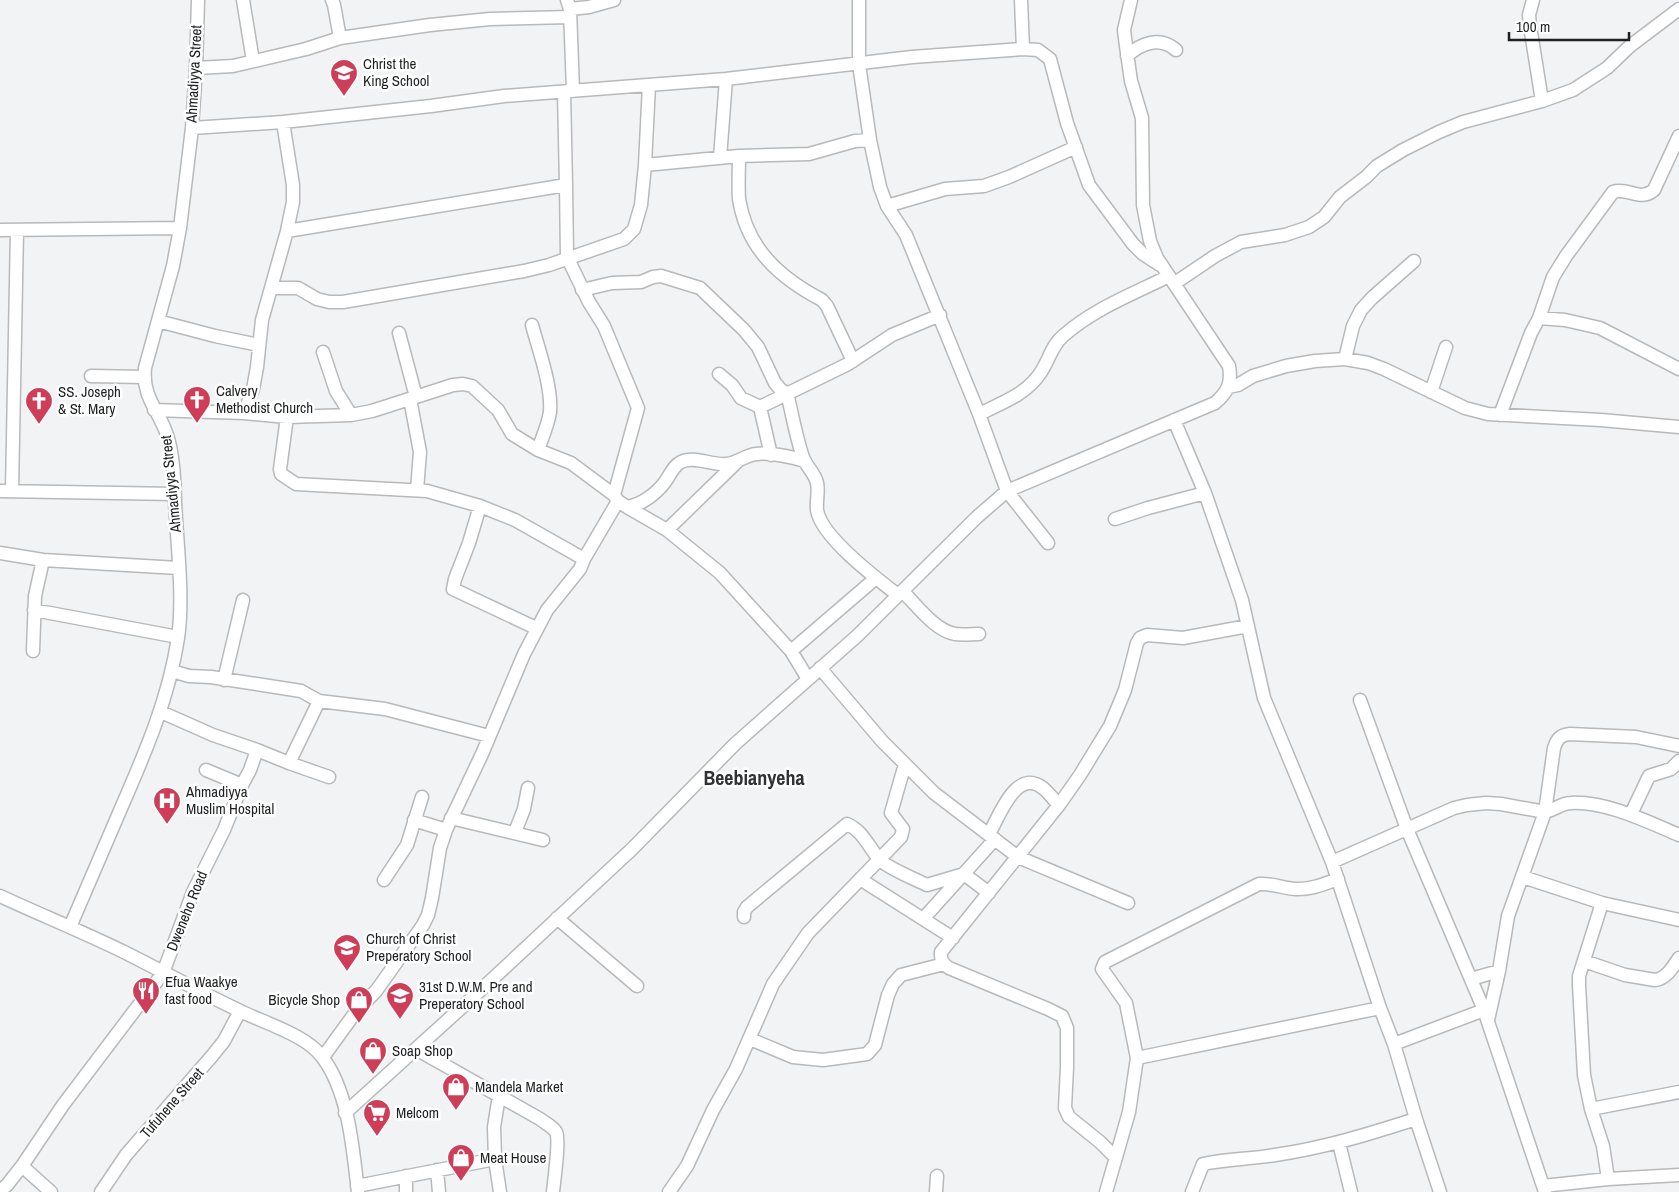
<svg xmlns="http://www.w3.org/2000/svg" width="1679" height="1192" font-family="'Archivo Narrow',sans-serif">
	<style>
		.lines { fill: none; stroke-linecap: round; stroke-linejoin: round }
		.minor-casing { stroke: #b7b9bb; stroke-width: 15 }
		.minor { stroke: #fff; stroke-width: 12 }
		.labels { text-anchor: middle; stroke-width: 5; stroke-linejoin: round; paint-order: stroke }
		.poi-label { font-size: 15px; fill: #1f2021; stroke: #fff; text-anchor: start }
		.street-label { font-size: 15px; fill: #1f2021; stroke: #fff }
		.district-label { font-size: 20px; font-weight: bold; fill: #313234; stroke: #fff }
	</style>
	<rect width="100%" height="100%" fill="#f1f3f5"/>
	<g class="lines">
		<defs>
			<path id="minor" d="M243,0L253,61
				M332,0L334,5L340,38
				M567,0L570,9L573,91
				M859,0V64L870,140L880,187L887,206L906,235L979,414L1007,491L1048,543
				M1021,0L1023,49
				M1533,0L1529,15L1530,26L1542,101
				M570,9L589,7L614,0
				M1127,56C1141,43 1160,36 1176,50
				M196,68L233,66L306,49L340,38L430,25L490,19L570,17
				M192,128L283,122L431,106L504,96L726,79L912,57L1023,49L1038,50L1050,59L1067,123L1089,185L1133,244L1143,254L1160,265
				M739,156C739,170 738,185 739,199C747,249 780,278 822,300L827,306L853,361
				M720,158L726,79
				M645,165L739,156L809,154L855,141L870,140
				M566,185L567,257L589,302L604,326L638,408L614,495L618,501L627,507L667,530L720,573L791,651L808,679
				M887,206L945,189L984,186L1009,177L1076,147
				M0,230L180,228
				M287,231L566,185L564,92
				M1175,283L1215,256L1241,242L1285,235L1309,227L1324,217L1340,197L1366,177L1377,166L1403,150L1439,132L1463,122L1542,101L1573,90L1607,68L1630,46L1679,9
				M271,288H298L317,299L329,302H343L524,271L549,265L624,239L634,229L641,205L645,165L649,85
				M582,290L612,283L641,282L653,277L661,276L700,288L744,330L758,347L775,383L781,390L787,393C792,413 797,442 804,460C808,468 815,474 817,483C819,492 816,501 817,510C821,537 877,579 898,595
				M1539,318L1565,320L1600,328L1679,369
				M158,321L215,336L259,345
				M532,325C539,351 552,386 550,412C548,425 542,438 538,450
				M399,333L416,397
				M323,352L336,391L351,415
				M1345,359L1353,326L1361,310L1372,298L1414,261
				M719,374L732,385L741,398L760,407L848,364L892,335L940,315
				M91,376L144,377
				M1228,387L1238,385L1253,376L1286,366L1315,361L1345,359L1368,363L1384,369L1465,408L1488,414L1601,420L1679,427
				M1431,392L1446,347
				M410,399L420,452L417,490
				M760,407L771,455
				M154,410L244,413L287,417L351,415L372,411L453,385L463,384L472,386L498,410L512,434L538,450L571,463L614,495
				M244,413L253,389L257,367L262,320L287,231L293,202V185L283,122
				M979,414C1002,403 1027,394 1041,372C1049,360 1052,345 1063,336C1093,309 1133,294 1169,276
				M1500,415L1531,333L1539,318L1553,277L1566,256L1613,192C1629,187 1640,202 1654,190L1679,136
				M287,417L280,469L281,474L296,484L427,491L480,506L515,520L584,559
				M1174,420L1205,493L1242,600L1264,698L1332,862L1380,1008L1394,1044L1416,1119L1440,1192
				M0,491L175,494
				M12,491L17,230
				M480,506L469,543L455,579L453,589L536,628
				M627,507C641,505 656,494 665,482C670,475 673,466 681,462C694,455 713,466 727,464C737,463 746,455 756,454C768,452 793,457 805,461
				M1115,519L1148,508L1205,493
				M667,530L737,462
				M0,553L43,560L178,568
				M902,591C917,605 934,630 955,634C962,635 972,634 979,634
				M34,610L178,637
				M33,651L35,596L43,560
				M791,651L876,578
				M820,668L882,741L934,793L1018,857L1128,903
				M172,671L189,676L211,677L301,691L319,701L385,709L489,736
				M224,680L243,600
				M1360,700L1407,829L1484,1010L1545,1192
				M161,712L213,735L257,750
				M289,763L329,777
				M206,770L242,785
				M1631,814L1649,776L1671,769L1679,761
				M451,818L543,840
				M414,820L446,830
				M515,832L524,809L528,788
				M989,834C999,817 1016,767 1043,788C1049,793 1054,800 1059,805
				M1332,862L1454,808L1467,805L1486,803L1501,804L1545,812C1555,810 1561,803 1571,803C1606,801 1648,822 1679,835
				M1523,877L1602,903L1679,920
				M860,879L953,938
				M384,880L407,845L422,797
				M0,896C41,915 83,932 124,952C162,971 200,992 238,1010C264,1023 307,1035 323,1058C349,1093 353,1150 358,1192
				M1602,903L1579,976V985L1584,1075L1591,1109L1603,1146L1608,1179
				M744,917V912L747,907L847,824C863,831 868,846 879,859C887,868 915,879 927,885L964,874L989,893
				M557,918L637,986
				M923,919L995,839
				M70,927C87,887 105,846 122,806C146,751 169,697 178,638C184,597 177,544 175,502C175,484 173,452 167,435C159,410 142,398 145,368L173,266L180,228L192,128L196,68L198,0
				M1584,961L1625,975L1655,980C1666,979 1673,967 1679,958
				M1471,979L1499,971
				M1488,1020L1499,971L1508,916L1545,812L1554,748C1557,739 1560,735 1570,734L1636,737L1679,746
				M750,1039L793,1057L823,1060L867,1054L875,1045L888,995L893,984L901,975L944,964
				M1394,1044L1484,1010
				M416,1049L540,1119C545,1123 552,1126 556,1132C560,1140 554,1181 553,1192
				M323,1057L355,1013L376,991L423,925L428,915L432,898L440,848L446,830L482,754L524,654L547,610L580,569L584,559L618,501
				M1137,1058L1380,1008
				M499,1096L494,1127L495,1159L500,1192
				M1591,1109L1679,1092
				M345,1113L471,999L632,849L735,744L857,636L977,517L1007,491L1215,403C1228,392 1232,383 1229,366L1157,258L1150,241L1143,205L1142,118L1131,81L1126,46L1124,30L1131,0
				M1339,1143L1351,1192
				M1116,1158L1100,1142L1069,1117L1065,1108L1067,1067V1028L1062,1016L1048,1009L949,968C943,964 940,960 941,952L1059,805L1080,775L1110,726L1125,690L1137,643L1140,638L1147,635L1183,638L1248,626
				M22,1166L51,1192
				M437,1170L439,1192
				M406,1176V1192
				M357,1186L495,1159
				M1543,1186L1608,1179L1679,1175
				M0,1191L7,1185L22,1166L63,1105L163,973L193,892L224,830L242,785L250,770L257,750L289,763L319,701
				M101,1192L126,1155L212,1056L224,1041L240,1011
				M669,1192L687,1166L713,1110L736,1069L773,984L808,933L901,837L903,829L891,813L905,764
				M936,1192L937,1176
				M1106,1192L1129,1112L1137,1058L1126,1003L1102,969L1105,962L1259,884C1271,883 1283,888 1295,889C1310,890 1324,884 1338,879
				M1192,1192L1203,1164C1227,1159 1251,1159 1275,1155C1324,1148 1369,1134 1416,1119"/>
		</defs>
		<use href="#minor" class="minor-casing"/>
		<use href="#minor" class="minor"/>
	</g>
	<defs>
		<symbol id="school-pin" viewBox="-11 -11 22 30"><path d="M0 17L-7.5 6A9.5 9.5 0 1 1 7.5 6Z" fill="#ce3e59" stroke="#fff"/><path d="M0-5L7-2L0 1L-7-2ZM-4 1L0 2.5L4 1V4Q0 6-4 4Z" fill="#fff"/></symbol>
		<symbol id="church-pin" viewBox="-11 -11 22 30"><path d="M0 17L-7.5 6A9.5 9.5 0 1 1 7.5 6Z" fill="#ce3e59" stroke="#fff"/><path d="M-1.2-6h2.4v3.5h3.3v2.4h-3.3V6h-2.4V-.1h-3.3v-2.4h3.3Z" fill="#fff"/></symbol>
		<symbol id="hospital-pin" viewBox="-11 -11 22 30"><path d="M0 17L-7.5 6A9.5 9.5 0 1 1 7.5 6Z" fill="#ce3e59" stroke="#fff"/><path d="M-5-5h3v3.5h4V-5h3V5h-3V1.5h-4V5h-3Z" fill="#fff"/></symbol>
		<symbol id="restaurant-pin" viewBox="-11 -11 22 30"><path d="M0 17L-7.5 6A9.5 9.5 0 1 1 7.5 6Z" fill="#ce3e59" stroke="#fff"/><path d="M-5-6h1v4h1v-4h1v4h1v-4h1v5L-1.5 .5V6h-2V.5L-5-1ZM5-6V6H3V1.5H1.5Q1.5-4 5-6Z" fill="#fff"/></symbol>
		<symbol id="shop-pin" viewBox="-11 -11 22 30"><path d="M0 17L-7.5 6A9.5 9.5 0 1 1 7.5 6Z" fill="#ce3e59" stroke="#fff"/><path d="M-5-2.5h2.3a2.7 3.5 0 0 1 5.4 0H5L5.5 6h-11ZM-1.5-2.5h3a1.5 2.3 0 0 0-3 0Z" fill="#fff"/></symbol>
		<symbol id="supermarket-pin" viewBox="-11 -11 22 30"><path d="M0 17L-7.5 6A9.5 9.5 0 1 1 7.5 6Z" fill="#ce3e59" stroke="#fff"/><path d="M-6-5.5h2.5l.6 2H6L4.5 2H-2.5L-4.4-4H-6ZM-1.5 3.2a1.3 1.3 0 1 0 .1 0ZM3 3.2a1.3 1.3 0 1 0 .1 0Z" fill="#fff"/></symbol>
	</defs>
	<g fill-rule="evenodd">
		<use href="#school-pin" x="328" y="57" width="32" height="43"/>
		<use href="#church-pin" x="181" y="384" width="32" height="43"/>
		<use href="#church-pin" x="23" y="385" width="32" height="43"/>
		<use href="#hospital-pin" x="151" y="785" width="32" height="43"/>
		<use href="#school-pin" x="331" y="932" width="32" height="43"/>
		<use href="#restaurant-pin" x="130" y="975" width="32" height="43"/>
		<use href="#school-pin" x="384" y="980" width="32" height="43"/>
		<use href="#shop-pin" x="343" y="984" width="32" height="43"/>
		<use href="#shop-pin" x="357" y="1035" width="32" height="43"/>
		<use href="#shop-pin" x="440" y="1071" width="32" height="43"/>
		<use href="#supermarket-pin" x="361" y="1097" width="32" height="43"/>
		<use href="#shop-pin" x="445" y="1142" width="32" height="43"/>
	</g>
	<g class="labels">
		<g class="poi-label">
			<text x="363" y="69">Christ the<tspan x="363" dy="17">King School</tspan></text>
			<text x="216" y="396">Calvery<tspan x="216" dy="17">Methodist Church</tspan></text>
			<text x="58" y="397">SS. Joseph<tspan x="58" dy="17">&amp; St. Mary</tspan></text>
			<text x="186" y="797">Ahmadiyya<tspan x="186" dy="17">Muslim Hospital</tspan></text>
			<text x="366" y="944">Church of Christ<tspan x="366" dy="17">Preperatory School</tspan></text>
			<text x="165" y="987">Efua Waakye<tspan x="165" dy="17">fast food</tspan></text>
			<text x="419" y="992">31st D.W.M. Pre and<tspan x="419" dy="17">Preperatory School</tspan></text>
			<text x="340" y="1005" text-anchor="end">Bicycle Shop</text>
			<text x="392" y="1056">Soap Shop</text>
			<text x="475" y="1092">Mandela Market</text>
			<text x="396" y="1118">Melcom</text>
			<text x="480" y="1163">Meat House</text>
		</g>
		<g class="street-label">
			<text transform="translate(194 74) rotate(-87)" y="5">Ahmadiyya Street</text>
			<text transform="translate(171 484) rotate(-96)" y="5">Ahmadiyya Street</text>
			<text transform="translate(187 911) rotate(-68)" y="5">Dweneho Road</text>
			<text transform="translate(172 1103) rotate(-49)" y="5">Tufuhene Street</text>
		</g>
		<g class="district-label">
			<text x="754" y="785">Beebianyeha</text>
		</g>
	</g>
	<path d="M1509 32v8h120v-8" fill="none" stroke="#1f2021" stroke-width="2.5"/>
	<text x="1516" y="32" font-size="15" fill="#1f2021" stroke="#ffffff" stroke-width="4" paint-order="stroke">100 m</text>
</svg>
